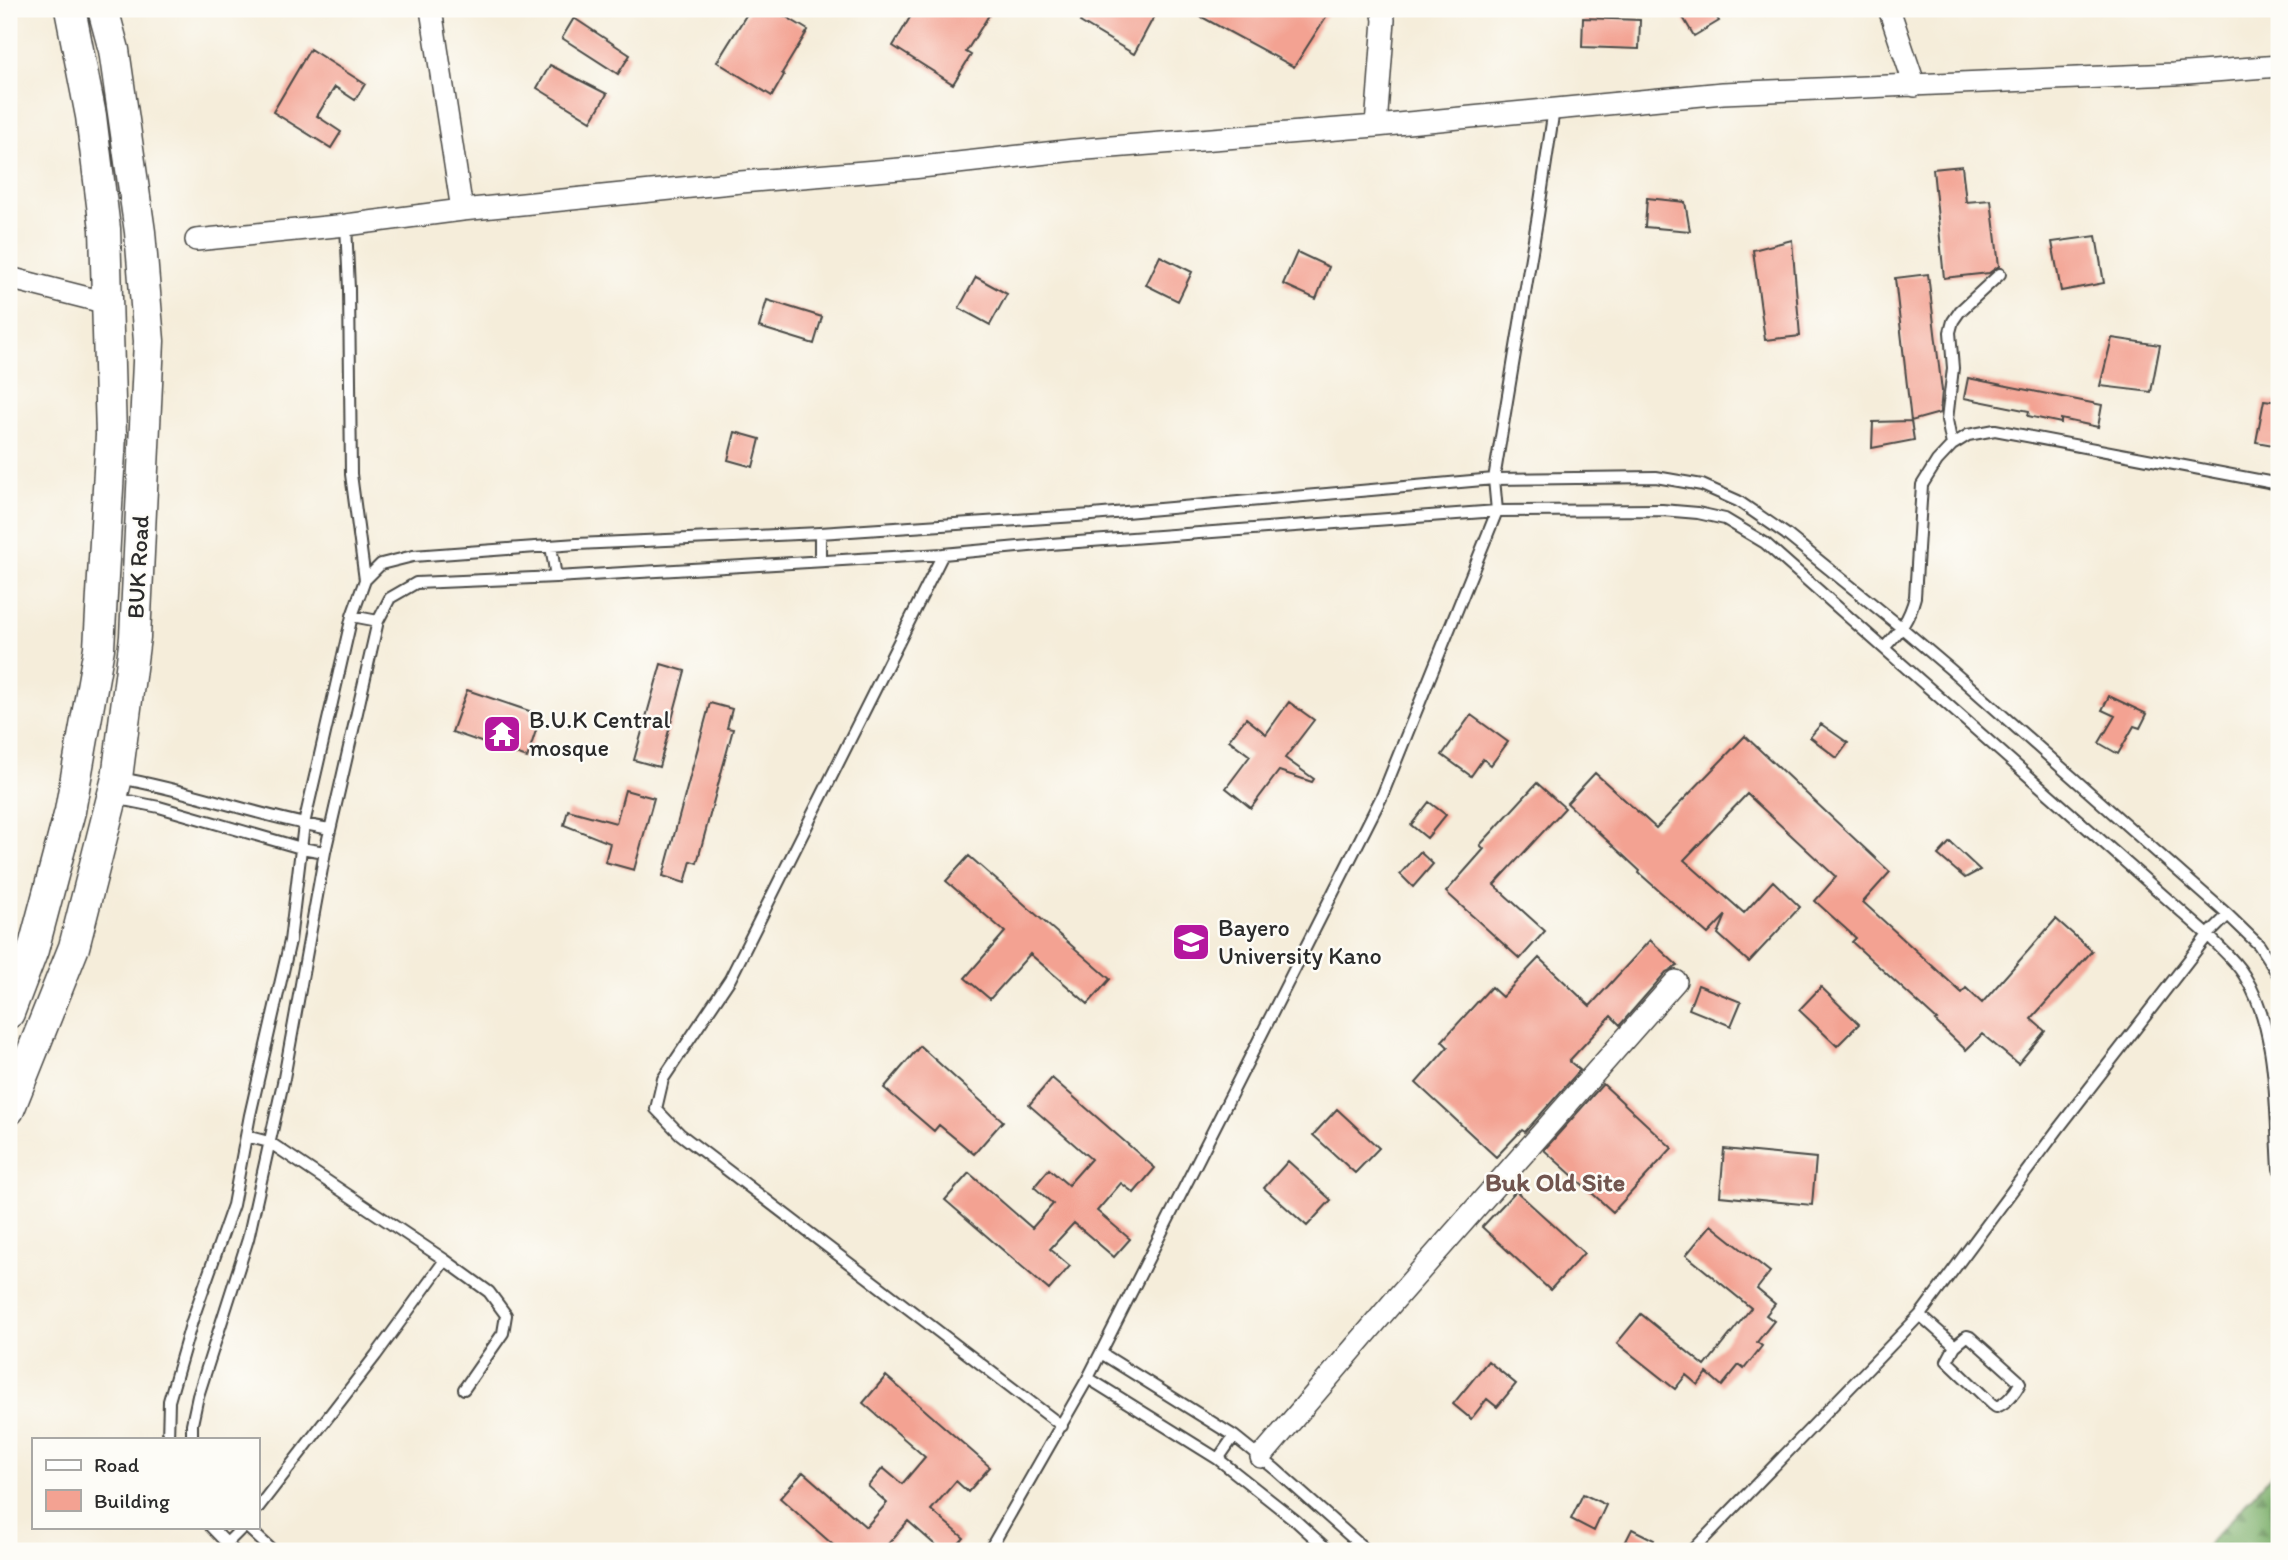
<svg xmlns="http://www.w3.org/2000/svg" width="2288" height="1560" font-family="Itim,sans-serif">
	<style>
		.forest { fill: url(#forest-firs); stroke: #526c4a; stroke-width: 2 }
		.building { fill: #f3a292 }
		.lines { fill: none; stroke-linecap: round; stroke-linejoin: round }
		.service-casing { stroke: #494845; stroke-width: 14 }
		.minor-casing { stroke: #494845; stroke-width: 24 }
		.secondary-casing { stroke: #494845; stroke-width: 33 }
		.service { stroke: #fff; stroke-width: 10 }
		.minor { stroke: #fff; stroke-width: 21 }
		.secondary { stroke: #fff; stroke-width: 30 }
		.labels { text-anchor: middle; stroke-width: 5; stroke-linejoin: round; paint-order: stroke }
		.street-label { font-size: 24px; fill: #2b2b2b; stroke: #fdfcf7 }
		.poi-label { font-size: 24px; fill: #2b2b2b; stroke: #fdfcf7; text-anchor: start }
		.neighbourhood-label { font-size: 26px; font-weight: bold; fill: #71554f; stroke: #fdfcf7 }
	</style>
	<defs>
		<pattern id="forest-firs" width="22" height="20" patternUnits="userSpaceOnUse" patternTransform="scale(1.75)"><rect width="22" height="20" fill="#7aae69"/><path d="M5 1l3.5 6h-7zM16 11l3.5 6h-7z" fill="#648e57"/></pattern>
	</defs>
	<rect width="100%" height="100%" fill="#fdfcf7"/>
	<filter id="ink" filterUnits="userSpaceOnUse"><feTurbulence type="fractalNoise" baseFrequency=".0143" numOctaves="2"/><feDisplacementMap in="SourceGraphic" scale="14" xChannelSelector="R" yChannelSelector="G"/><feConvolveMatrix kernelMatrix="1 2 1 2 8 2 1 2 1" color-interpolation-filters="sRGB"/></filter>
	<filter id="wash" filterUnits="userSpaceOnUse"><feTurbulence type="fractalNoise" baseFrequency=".00686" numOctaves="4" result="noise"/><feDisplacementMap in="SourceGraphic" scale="28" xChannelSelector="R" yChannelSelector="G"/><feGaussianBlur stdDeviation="1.57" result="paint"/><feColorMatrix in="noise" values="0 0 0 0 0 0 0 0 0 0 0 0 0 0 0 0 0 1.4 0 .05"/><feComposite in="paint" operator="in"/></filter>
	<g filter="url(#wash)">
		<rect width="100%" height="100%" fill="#f5edda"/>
		<path class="forest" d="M2272,1474L2271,1551H2202Z"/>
		<g id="blocks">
			<path class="building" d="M750,9H773L808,30L782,73L784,75L772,96L717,62Z
				M915,9H979L989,15L966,52L971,55L953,84L893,46Z
				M1088,9H1158L1134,54L1080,22Z
				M1187,9H1331L1294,67Z
				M1678,9H1711L1719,21L1694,36Z
				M574,18L630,55L618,74L562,38Z
				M1583,18L1640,20L1639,49L1582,47Z
				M310,49L365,84L355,100L335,87L317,116L341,132L331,148L273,112Z
				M550,65L607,94L591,121L537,88Z
				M1962,166L1966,202L1991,200L1999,266L1989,273L1944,278L1933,169Z
				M1647,198L1685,202L1690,231L1645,227Z
				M2096,236L2104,283L2061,291L2052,242Z
				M1792,240L1800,336L1765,340L1753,250Z
				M1297,252L1329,267L1316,299L1283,284Z
				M1160,256L1192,272L1178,301L1146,285Z
				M1928,274L1942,391L1940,413L1911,421L1895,278Z
				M976,277L1007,294L990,325L959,308Z
				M767,300L822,317L814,344L759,327Z
				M2112,338L2160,345L2151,392L2100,386Z
				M1968,378L2102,405L2098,427L2061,419V423L2028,416L2029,411L1964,398Z
				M2264,400L2279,402V446L2256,442Z
				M1911,421L1914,440L1872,448L1873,422Z
				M735,432L760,439L753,467L728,460Z
				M661,664L685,671L659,767L634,760Z
				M467,690L541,715L527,758L452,732Z
				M2109,696L2147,714L2140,728L2134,726L2118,754L2099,743L2115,716L2102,710Z
				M1289,702L1314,720L1285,758L1314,779L1312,782L1279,771L1251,808L1226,788L1250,756L1229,740L1246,718L1266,734Z
				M710,703L732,709L727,728L733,729L697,863L691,861L685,883L663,876Z
				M1471,715L1508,742L1491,765L1483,759L1471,776L1442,755Z
				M1821,724L1848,743L1837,758L1810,737Z
				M1745,736L1890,872L1863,902L1962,993L1966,988L1982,1003L2056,919L2092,951L2031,1019L2045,1031L2018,1064L1982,1034L1966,1050L1935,1021L1937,1020L1852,942L1856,938L1815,901L1836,877L1747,794L1684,860L1744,913L1773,881L1800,907L1749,962L1718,934L1726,915L1708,934L1639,873L1640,871L1567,803L1595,773L1656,828Z
				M1537,783L1565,808L1494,885L1545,931L1520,959L1446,892L1484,849L1480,845Z
				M625,790L654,798L634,870L605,862L610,843L564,825L568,810L616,823Z
				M1429,802L1446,815L1427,838L1411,825Z
				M1950,842L1980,870L1965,878L1938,855Z
				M1420,852L1433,864L1413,887L1400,874Z
				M969,856L1110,979L1088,1004L1030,954L990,999L965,978L1005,932L946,881Z
				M1650,940L1678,966L1666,972L1620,1025L1611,1016L1569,1061L1580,1070L1525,1132L1522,1130L1496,1157L1416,1083L1448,1047L1442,1041L1491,987L1502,997L1539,958L1590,1006Z
				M1698,985L1741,1002L1731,1026L1689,1009Z
				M1821,987L1859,1024L1837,1046L1799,1010Z
				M920,1046L1003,1121L974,1154L939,1125L934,1131L884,1088Z
				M1052,1078L1155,1168L1134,1193L1121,1183L1097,1211L1130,1239L1114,1257L1074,1223L1050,1249L1070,1266L1049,1290L945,1200L969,1173L1032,1228L1053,1204L1034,1187L1049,1169L1068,1185L1091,1159L1029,1105Z
				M1603,1084L1672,1148L1613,1212L1544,1150Z
				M1337,1109L1379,1148L1355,1173L1313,1135Z
				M1724,1149L1816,1158L1812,1205L1720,1196Z
				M1288,1161L1331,1200L1307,1226L1264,1188Z
				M1516,1191L1584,1253L1550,1290L1482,1227Z
				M1711,1225L1770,1272L1757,1289L1775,1304L1766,1315L1774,1321L1757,1342L1762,1346L1744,1369L1739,1365L1722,1386L1707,1373L1698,1385L1686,1375L1675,1389L1617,1343L1641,1314L1705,1366L1751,1308L1686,1255Z
				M1488,1361L1516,1384L1497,1407L1487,1399L1471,1419L1453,1404Z
				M886,1376L990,1467L968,1492L956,1481L931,1510L964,1538L952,1551H942L908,1521L882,1551H840L780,1498L803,1472L866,1527L887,1503L868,1486L883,1468L902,1484L925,1457L863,1403Z
				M1583,1494L1606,1505L1594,1531L1571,1519Z
				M1632,1529L1654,1540L1649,1551H1621Z"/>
		</g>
	</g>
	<g filter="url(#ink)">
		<use href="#blocks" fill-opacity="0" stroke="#494845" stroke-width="2"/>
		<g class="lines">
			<defs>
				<path id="service" d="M346,225L349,289L351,474L365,580
					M1952,445L1947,420L1953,368L1950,332L1953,321L1960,311L2000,274
					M820,533V561
					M551,546L556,577
					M943,554L730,979L663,1079L656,1109L680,1134L1062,1426
					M352,616L378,621
					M1884,648C1900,631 1909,620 1915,597L1922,485L1937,461L1952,445L1968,435L1995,430L2279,484
					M119,778C191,790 259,817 330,829
					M114,798L159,807L301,848L325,852
					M246,1136L269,1142L445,1260L376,1355L257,1509
					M445,1260L489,1292L506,1315L503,1333L464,1389
					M1920,1315L1955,1346L1967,1336L1970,1337L2018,1380L2020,1383C2016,1392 2006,1404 1996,1407L1992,1404L1947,1361L1955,1346
					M1101,1353L1234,1436L1275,1469L1367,1551
					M1088,1378L1218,1459L1295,1520L1329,1551
					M168,1439L169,1401L192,1321L233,1205L250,1115L290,941L304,824L352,616L365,580L381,564L413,556L577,544L820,533L1092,515L1494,479L1656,477L1702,485L1738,501L1786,534L1902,628L1949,668L2228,915L2259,945L2279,976
					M192,1439V1424L198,1396L248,1239L284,1078L325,852L378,621L390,598L416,583L556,577L943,554L1051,544L1497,511L1662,510L1698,513L1725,519L1765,543L2208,935C2220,948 2235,960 2244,975C2278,1028 2275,1107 2279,1169
					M1218,1459L1234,1436
					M211,1527L234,1551
					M247,1527L273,1551
					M226,1544L243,1527
					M989,1551L1088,1378L1382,796L1497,511L1494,479L1538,215L1554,109
					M1692,1551L1920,1315L2058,1129L2208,935L2228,915"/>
				<path id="minor" d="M431,9L462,210
					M1889,9L1915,86
					M1376,126L1384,20L1382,9
					M196,240L346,225L462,210L741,182L912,168L1074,150L1376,126L1723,93L2174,74L2279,66
					M9,278L107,303
					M1261,1457L1399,1295L1676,981"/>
				<path id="secondary" d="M9,1013L33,950L70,811L99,648L111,435L105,229L91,116L70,9
					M9,1110L74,947L117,778L135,637L149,341L140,232L114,50L103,9"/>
			</defs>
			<use href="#service" class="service-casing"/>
			<use href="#minor" class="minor-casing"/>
			<use href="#secondary" class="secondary-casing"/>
			<use href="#service" class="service"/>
			<use href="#minor" class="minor"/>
			<use href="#secondary" class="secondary"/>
		</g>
	</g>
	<defs>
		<symbol id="temple-square" viewBox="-11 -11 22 22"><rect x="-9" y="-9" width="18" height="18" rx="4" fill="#b5179e" stroke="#fdfcf7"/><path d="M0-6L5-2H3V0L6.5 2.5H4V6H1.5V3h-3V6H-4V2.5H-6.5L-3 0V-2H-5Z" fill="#fff"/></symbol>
		<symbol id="university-square" viewBox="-11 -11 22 22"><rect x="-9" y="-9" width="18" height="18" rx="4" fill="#b5179e" stroke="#fdfcf7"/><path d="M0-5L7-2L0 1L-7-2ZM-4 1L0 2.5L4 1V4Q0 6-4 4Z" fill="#fff"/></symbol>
	</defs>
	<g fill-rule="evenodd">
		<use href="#temple-square" x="480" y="712" width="44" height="44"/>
		<use href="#university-square" x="1169" y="920" width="44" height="44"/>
	</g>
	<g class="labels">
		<g class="street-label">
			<text transform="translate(138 567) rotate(-87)" y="8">BUK Road</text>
		</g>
		<g class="poi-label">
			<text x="529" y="728">B.U.K Central<tspan x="529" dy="28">mosque</tspan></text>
			<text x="1218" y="936">Bayero<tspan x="1218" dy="28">University Kano</tspan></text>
		</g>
		<g class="neighbourhood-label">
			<text x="1555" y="1191">Buk Old Site</text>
		</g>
	</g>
	<rect width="2288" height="1560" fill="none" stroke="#fdfcf7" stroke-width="35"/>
	<rect x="32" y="1438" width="228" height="91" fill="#fdfcf7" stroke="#a9a8a5" stroke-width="2"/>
	<rect x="46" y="1460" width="35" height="10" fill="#ffffff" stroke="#a9a8a5" stroke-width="2"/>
	<text x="94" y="1472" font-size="21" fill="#2b2b2b">Road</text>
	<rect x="46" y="1490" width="35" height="21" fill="#f3a292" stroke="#a9a8a5" stroke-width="2"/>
	<text x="94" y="1508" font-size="21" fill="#2b2b2b">Building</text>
</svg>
